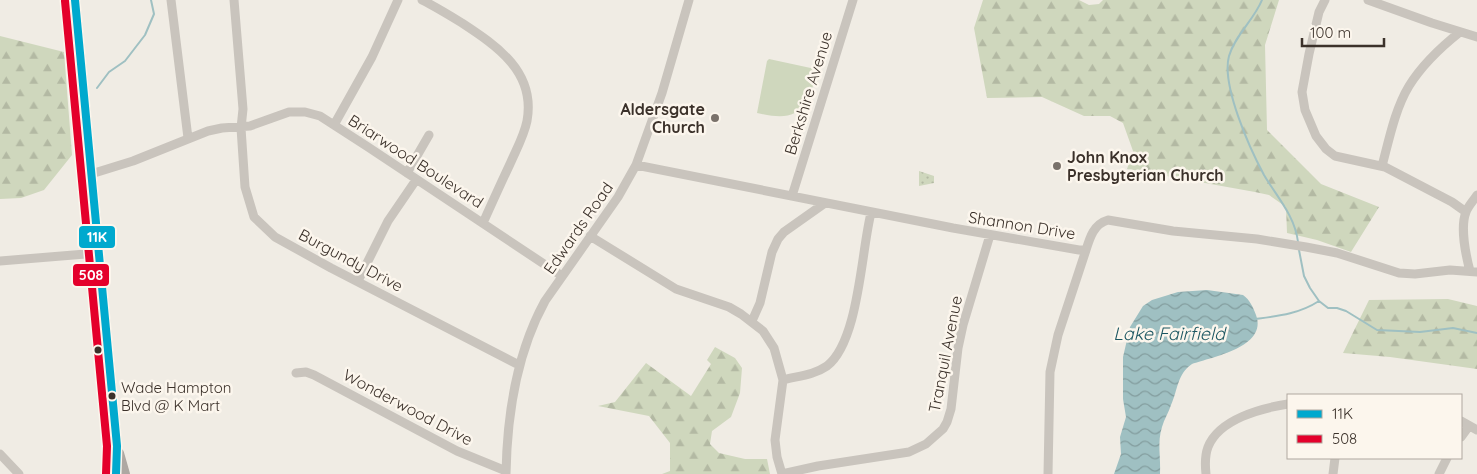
<svg xmlns="http://www.w3.org/2000/svg" width="1477" height="474" font-family="Quicksand,sans-serif">
	<style>
		.forest { fill: url(#forest-firs) }
		.park { fill: url(#park-dots) }
		.pitch { fill: #cfd7bd }
		.water { fill: url(#water-waves) }
		.lines { fill: none; stroke-linecap: round; stroke-linejoin: round }
		.stream { stroke: #9fc0c2; stroke-width: 2 }
		.minor { stroke: #c9c4bd; stroke-width: 9 }
		.major { stroke: #aea8a2; stroke-width: 10 }
		.bus-1-casing { stroke: #fcf6ed; stroke-width: 11 }
		.bus-2-casing { stroke: #fcf6ed; stroke-width: 11 }
		.bus-1 { stroke: #00a9ce; stroke-width: 8 }
		.bus-2 { stroke: #e4002b; stroke-width: 8 }
		.poi-dot { fill: #7a726b; stroke: #fcf6ed; stroke-width: 2 }
		.bus-dot { fill: #3b312a; stroke: #fcf6ed; stroke-width: 2 }
		.labels { text-anchor: middle; stroke-width: 5; stroke-linejoin: round; paint-order: stroke }
		.bus-label { font-size: 15px; fill: #3b312a; stroke: #fcf6ed; text-anchor: start }
		.street-label { font-size: 16px; fill: #3b312a; stroke: #fcf6ed }
		.poi-label { font-size: 16px; font-weight: bold; fill: #3b312a; stroke: #fcf6ed; text-anchor: end }
		.water-label { font-size: 18px; font-style: italic; fill: #1b5661; stroke: #fcf6ed }
		.line-badge { stroke: #fcf6ed; stroke-width: 2 }
		.badge-label { font-size: 14px; text-anchor: middle; font-weight: bold; fill: #fff }
	</style>
	<defs>
		<pattern id="forest-firs" width="22" height="20" patternUnits="userSpaceOnUse" patternTransform="scale(1.25)"><rect width="22" height="20" fill="#cfd7bd"/><path d="M5 1l3.5 6h-7zM16 11l3.5 6h-7z" fill="#b3b9a3"/></pattern>
		<pattern id="park-dots" width="8" height="8" patternUnits="userSpaceOnUse" patternTransform="scale(1.25)"><rect width="8" height="8" fill="#cfd7bd"/><path d="M2 2h.1M6 6h.1" fill="none" stroke="#b3b9a3" stroke-width="1.8" stroke-linecap="round"/></pattern>
		<pattern id="water-waves" width="16" height="10" patternUnits="userSpaceOnUse" patternTransform="scale(1.25)"><rect width="16" height="10" fill="#9fc0c2"/><path d="M0 5q4-4 8 0t8 0" fill="none" stroke="#839d9e"/></pattern>
	</defs>
	<rect width="100%" height="100%" fill="#f0ece4"/>
	<path class="forest" d="M983,0H1079L1089,5L1099,4L1103,0H1279L1265,45L1267,130L1321,184L1379,207L1351,252L1317,240L1287,233L1286,207L1269,195L1255,192L1127,169L1133,151L1123,123L1110,116H1084L1042,97L987,98L974,28Z
		M0,36L64,52L72,155L44,190L21,198L0,199Z
		M1448,299L1477,306V369L1390,357L1343,353L1369,300Z
		M715,347L735,358L742,368L740,393L731,417L712,431L710,444L719,453L745,459H767L770,474H662L670,471V443L649,416L598,406L615,402L646,363L691,396L711,364L707,360Z"/>
	<path class="park" d="M919,171L934,176V183L919,186Z"/>
	<path class="pitch" d="M769,59L820,70C803,107 803,124 757,113L767,61Z"/>
	<path class="water" d="M1207,290L1243,295C1250,300 1253,307 1256,315C1268,347 1212,357 1192,364C1177,374 1178,390 1171,405C1169,412 1164,419 1162,427C1157,442 1161,458 1160,474H1114L1121,454L1120,437L1126,417L1123,399V357L1130,327L1143,306L1152,300L1178,292Z"/>
	<g class="lines">
		<path class="stream" d="M1262,0C1254,20 1235,35 1229,56C1221,85 1250,149 1264,175C1277,197 1295,216 1298,242
			M97,88L109,72L125,61L145,35L154,14L151,0
			M1299,250L1304,276L1310,288L1319,301L1328,308H1337L1346,311L1377,330L1420,332L1453,328L1477,333
			M1255,319C1278,316 1299,314 1319,301"/>
		<path class="minor" d="M171,0L188,138
			M234,0L243,109L241,128L245,187L254,217L275,237L331,268L519,365
			M422,0C436,7 449,15 462,23C497,46 536,72 527,121C524,136 516,150 510,164C501,183 492,203 483,223
			M1325,0L1319,12L1309,54L1302,92L1305,110L1316,136L1326,149L1335,156L1385,167L1452,202L1466,212
			M1368,0L1432,23L1477,37
			M334,125L372,57L398,0
			M636,165L953,228L1079,250H1086C1090,237 1094,224 1108,220L1173,231L1257,239L1306,247L1337,253L1399,273L1415,274L1450,270L1477,272
			M1382,166C1389,140 1395,109 1409,86C1422,65 1441,47 1460,32
			M407,173L429,135
			M91,174L133,161L208,131L222,128L250,126L289,112H305L320,116L368,147L562,276
			M792,196L853,0
			M590,236L676,289L729,307L741,314L763,331L774,348L783,380L775,440L777,457L782,474L818,466L909,452L926,444L943,429L947,422L951,409L958,348L963,325L990,235
			M0,261L98,253
			M1470,271C1466,256 1460,227 1466,212C1468,206 1474,200 1477,195
			M358,281L388,221L416,180
			M752,321L760,303L772,252L778,239L784,232L825,203
			M296,373L306,372L314,375L457,451L506,471
			M783,380C798,376 814,375 827,366C859,341 861,252 871,213
			M1461,421L1477,430
			M1461,437L1469,426
			M0,454L19,474
			M506,474C507,414 516,354 545,301L618,197L636,165L662,93L689,0
			M1048,474L1050,372L1058,335L1086,250
			M1206,474C1205,465 1205,455 1208,447C1219,419 1262,408 1288,404
			M1333,474L1335,458
			M1439,474L1447,458"/>
		<path class="major" d="M75,0L117,446L116,474
			M119,453L125,474"/>
		<defs>
			<path id="bus-1" d="M75,0L117,446L116,474"/>
			<path id="bus-2" d="M65,1L107,446L106,474"/>
		</defs>
		<use href="#bus-1" class="bus-1-casing"/>
		<use href="#bus-2" class="bus-2-casing"/>
		<use href="#bus-1" class="bus-1"/>
		<use href="#bus-2" class="bus-2"/>
	</g>
	<g class="poi-dot">
		<circle cx="715" cy="118" r="5"/>
		<circle cx="1057" cy="166" r="5"/>
	</g>
	<g class="bus-dot">
		<circle cx="98" cy="350" r="4.5"/>
		<circle cx="112" cy="396" r="4.5"/>
	</g>
	<g class="labels">
		<g class="bus-label">
			<text x="121" y="393">Wade Hampton<tspan x="121" dy="18">Blvd @ K Mart</tspan></text>
		</g>
		<g class="street-label">
			<text transform="translate(808 93) rotate(-73)" y="6">Berkshire Avenue</text>
			<text transform="translate(416 161) rotate(33)" y="6">Briarwood Boulevard</text>
			<text transform="translate(1022 225) rotate(9)" y="6">Shannon Drive</text>
			<text transform="translate(578 228) rotate(-55)" y="6">Edwards Road</text>
			<text transform="translate(351 260) rotate(28)" y="6">Burgundy Drive</text>
			<text transform="translate(945 354) rotate(-79)" y="6">Tranquil Avenue</text>
			<text transform="translate(408 407) rotate(28)" y="6">Wonderwood Drive</text>
		</g>
		<g class="poi-label">
			<text x="705" y="115">Aldersgate<tspan x="705" dy="18">Church</tspan></text>
			<text x="1067" y="163" text-anchor="start">John Knox<tspan x="1067" dy="18">Presbyterian Church</tspan></text>
		</g>
		<g class="water-label">
			<text x="1169" y="340">Lake Fairfield</text>
		</g>
	</g>
	<g class="line-badge">
		<rect x="78" y="225" width="38" height="24" rx="5" fill="#00a9ce"/>
		<rect x="72" y="263" width="38" height="24" rx="5" fill="#e4002b"/>
	</g>
	<g class="badge-label">
		<text x="97" y="242">11K</text>
		<text x="91" y="280">508</text>
	</g>
	<rect x="1287" y="394" width="175" height="65" fill="#fcf6ed" stroke="#afa79f"/>
	<rect x="1297" y="410" width="25" height="8" fill="#00a9ce" stroke="#afa79f"/>
	<text x="1332" y="419" font-size="15" fill="#3b312a">11K</text>
	<rect x="1297" y="435" width="25" height="8" fill="#e4002b" stroke="#afa79f"/>
	<text x="1332" y="444" font-size="15" fill="#3b312a">508</text>
	<path d="M1302 38v8h82v-8" fill="none" stroke="#3b312a" stroke-width="2.5"/>
	<text x="1310" y="38" font-size="15" fill="#3b312a" stroke="#fcf6ed" stroke-width="4" paint-order="stroke">100 m</text>
</svg>
